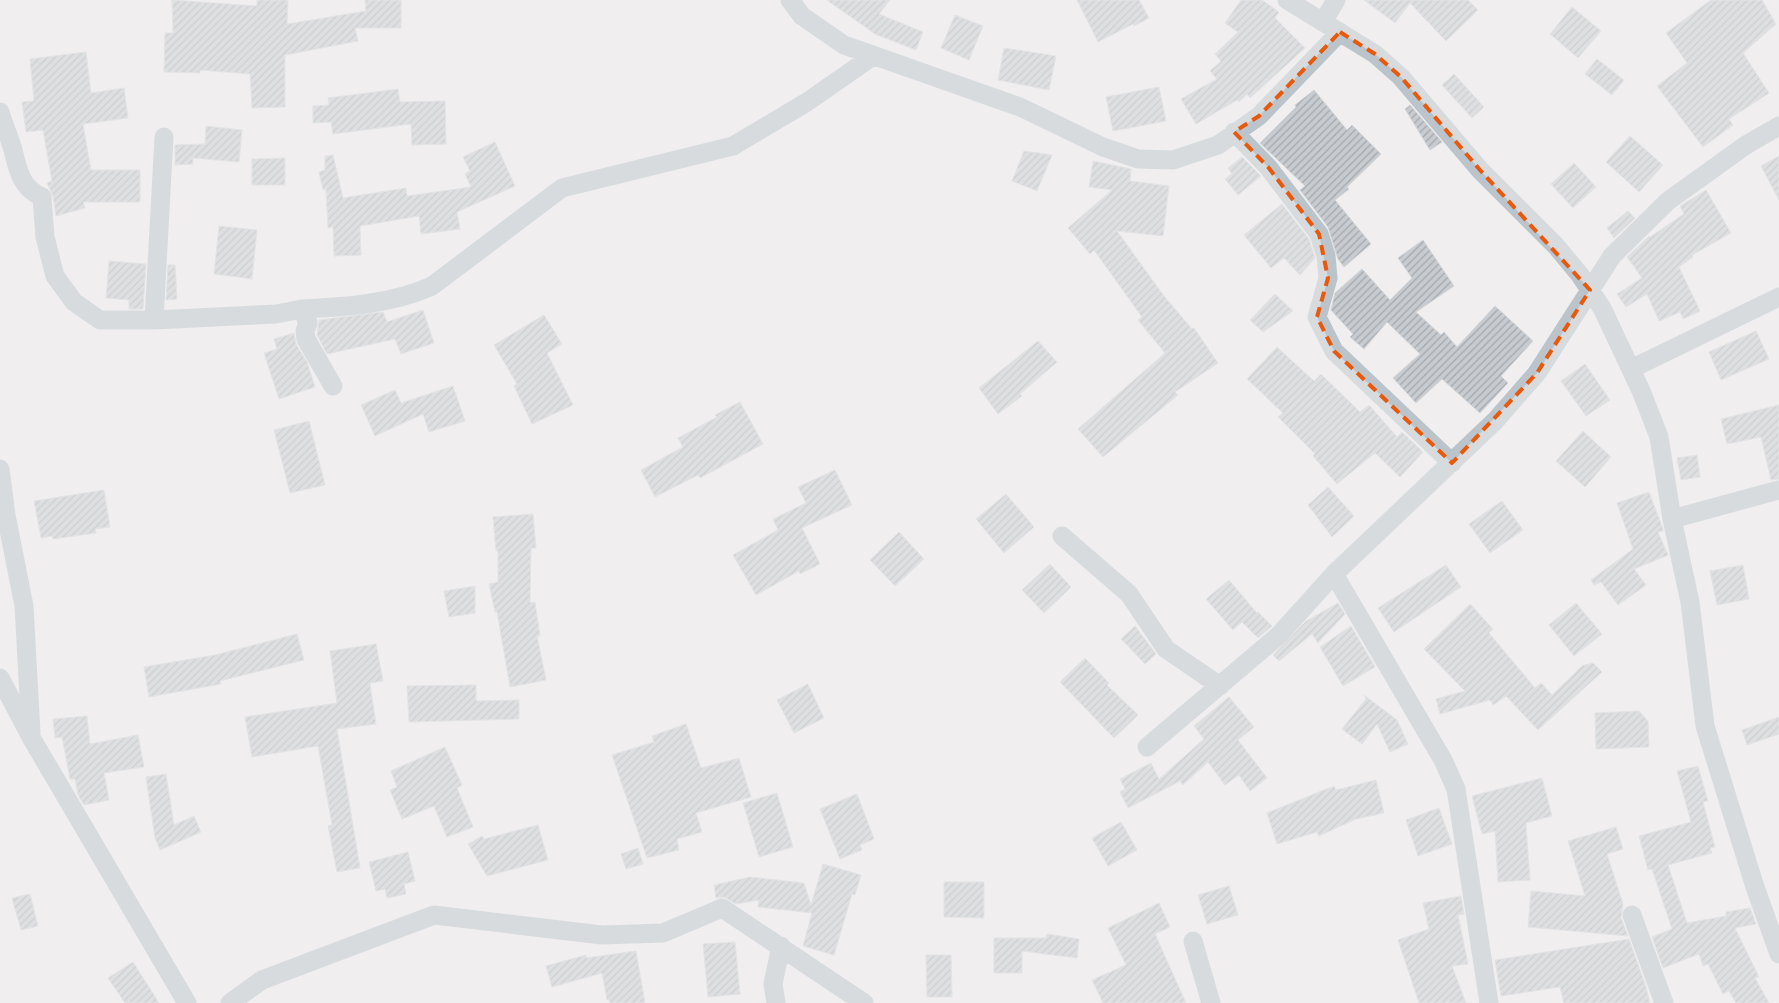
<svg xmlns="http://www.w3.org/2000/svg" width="1779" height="1003" font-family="Signika,sans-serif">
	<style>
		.building { fill: url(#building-hatch); stroke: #d2d5d9 }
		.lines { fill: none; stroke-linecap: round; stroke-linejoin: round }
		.minor { stroke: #bac4ca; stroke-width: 19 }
		.marked { fill: none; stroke: #e8590c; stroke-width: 4; stroke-dasharray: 10 6; stroke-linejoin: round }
	</style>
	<defs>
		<pattern id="building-hatch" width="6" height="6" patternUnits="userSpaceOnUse" patternTransform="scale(1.25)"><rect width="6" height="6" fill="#c8ccd0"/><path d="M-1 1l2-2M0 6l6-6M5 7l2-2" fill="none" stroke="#a4a8ac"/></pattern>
	</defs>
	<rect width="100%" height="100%" fill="#f0eeee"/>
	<path class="building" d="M172,0L257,6V0H288L287,24L366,11L365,0H401V28H355L358,41L285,55V107L252,108L250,74L200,70V73L164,72L165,33H173Z
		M827,0H890L879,14L923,32L916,50L875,34Z
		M1077,0H1139L1149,18L1134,26L1133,24L1098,42Z
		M1241,0H1262L1279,12L1275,18L1305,48L1250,98L1247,94L1239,102L1237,100L1196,124L1181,99L1217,79L1210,71L1221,61L1215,54L1238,32L1225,23Z
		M1364,0H1468L1478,10L1446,41L1410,3L1395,23Z
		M1711,0H1762L1776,24L1743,53L1769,93L1729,119L1733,125L1703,147L1657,86L1687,63L1666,33Z
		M1572,7L1601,31L1578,58L1550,34Z
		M955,15L983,26L969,60L941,48Z
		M1004,48L1056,56L1049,90L998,80Z
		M86,52L91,93L124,88L128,118L83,124L91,170H140V202H83L85,208L56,216L53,196L47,183L52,181L43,130L26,132L22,102L34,101L30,59Z
		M1597,59L1624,80L1612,95L1585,74Z
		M1454,74L1484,107L1472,118L1442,85Z
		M1159,87L1166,121L1113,131L1106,97Z
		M398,89L400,102L445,101L446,144L412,145L411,124L333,134L331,122L313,123V106L329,105L328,98Z
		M1314,90L1347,130L1352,125L1381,154L1347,187L1349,189L1335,200L1371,244L1344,267L1338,259L1328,227L1300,190L1305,186L1260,143L1296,107L1295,105Z
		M1410,105L1442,142L1430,150L1405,109Z
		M206,126L242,130L239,162L193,158V164L175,165V145L205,144Z
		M1630,136L1663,165L1639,192L1606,162Z
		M495,142L515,186L457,212L460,229L421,234L419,216L360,226L361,255L334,256L333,227L328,228L326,189L323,190L319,172L325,170V156L333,155L343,198L406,188L407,196L471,187L465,174L470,171L463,157Z
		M1024,151L1052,155L1037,191L1012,181Z
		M1779,156V200L1761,166Z
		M1242,157L1261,176L1238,195L1225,179L1232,174L1228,168Z
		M285,158V185H252V159Z
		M1093,161L1131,169L1130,181L1169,186L1163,236L1117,231L1164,296L1192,329L1194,328L1218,363L1175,392L1178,395L1103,457L1078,429L1165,353L1138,320L1142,317L1094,250L1090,254L1068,228L1112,190L1089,187Z
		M1574,163L1596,187L1573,208L1551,184Z
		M1706,190L1731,233L1692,255L1693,257L1679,267L1700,311L1683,319L1680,312L1659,321L1647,294L1626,307L1617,294L1642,278L1627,257L1649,236L1650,237L1684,214L1680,206Z
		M1282,204L1309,239L1315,258L1300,275L1284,258L1271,268L1244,235Z
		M1628,211L1635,218L1614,238L1607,228Z
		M219,226L257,230L252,279L214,274Z
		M1423,240L1454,286L1416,312L1441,335L1444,332L1457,347L1495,306L1533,341L1501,376L1508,383L1480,413L1442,379L1416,403L1393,378L1420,354L1387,322L1364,349L1350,337L1353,334L1331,310L1335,293L1362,269L1390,300L1412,278L1398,258Z
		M109,261L146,264L143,309H129V300L106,298Z
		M168,265H175L177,299L166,300Z
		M1275,294L1293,311L1263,332L1250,320Z
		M423,310L434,343L401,354L395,339L327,354L317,335L319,320L383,312L387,322Z
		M544,315L562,344L547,353L573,405L532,424L514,386L517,384L494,345Z
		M1756,331L1769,359L1721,380L1709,352Z
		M294,333L296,344L307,362L315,387L279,399L264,353L277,349L274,339Z
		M1038,341L1057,362L1020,394L1022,396L998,414L979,388Z
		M1277,347L1314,381L1321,374L1360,412L1369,405L1397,437L1402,432L1423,452L1400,477L1375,453L1337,484L1313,456L1315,454L1278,417L1283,413L1247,379Z
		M1585,364L1610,400L1586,416L1561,381Z
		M453,386L465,421L429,432L423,414L375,436L361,405L395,390L401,403Z
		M740,402L763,444L700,478L698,475L655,497L641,470L683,447L678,438L717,417L715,415Z
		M1779,405V479L1771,480L1761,437L1727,444L1721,419Z
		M309,421L325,485L290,493L274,430Z
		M1583,431L1611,457L1585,487L1556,461Z
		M1697,455L1700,477L1681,480L1677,458Z
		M835,470L852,505L802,528L820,564L800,574L799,571L756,595L733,555L778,530L773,519L806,503L798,487Z
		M1328,487L1354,516L1332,537L1308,505Z
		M104,490L110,527L95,529L96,533L53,539L52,536L41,538L34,501Z
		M1649,492L1663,529V531L1658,532L1668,555L1634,569L1646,585L1618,605L1601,582L1594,585L1591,580L1633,549L1617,503Z
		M1006,494L1034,527L1004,553L976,519Z
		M1502,501L1523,530L1490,553L1469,524Z
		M533,514L536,548H531L530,603L535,602L540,636H537L546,680L510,687L497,612H495L489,584L498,582V551H496L493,517Z
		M899,532L924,559L895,586L870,560Z
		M1050,564L1071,587L1044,613L1022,590Z
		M1446,565L1461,587L1394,632L1378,608Z
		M1743,565L1749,599L1717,605L1710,571Z
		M1229,580L1257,613L1258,612L1272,626L1258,638L1242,622L1233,630L1206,599Z
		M475,586V613L449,617L444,591Z
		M1338,603L1345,614L1318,643L1312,634L1279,661L1273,655L1306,621Z
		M1576,603L1602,634L1574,656L1549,625Z
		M1470,604L1493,629L1489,633L1535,688L1541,683L1552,695L1582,666L1593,663L1602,672L1538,730L1506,696L1493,705L1490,700L1440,714L1436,699L1465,691L1424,649Z
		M1135,626L1156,654L1145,664L1121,639Z
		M1351,626L1375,667L1343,686L1320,647Z
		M297,634L304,660L220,681L221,684L149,697L144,667L215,655Z
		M376,644L383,681L370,683L376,724L337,729L360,868L337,872L328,826L332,825L318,746L252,757L245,717L337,703L330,651Z
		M1085,658L1109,683L1107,685L1138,715L1114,738L1060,682Z
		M808,684L824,718L794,733L777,700Z
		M476,685V701L519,700V719L409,722L407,686Z
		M1364,695L1397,720L1408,744L1390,752L1377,724L1362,744L1342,729L1366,699Z
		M1229,697L1254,727L1238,740L1267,778L1250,791L1239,775L1225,785L1208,762L1183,785L1180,781L1128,808L1120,792L1125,789L1120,779L1151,763L1159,779L1204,739L1194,726Z
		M1639,711L1648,721L1649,747L1596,749L1595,713Z
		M87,716L90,744L138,735L144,767L104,773L109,800L84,805L78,795L75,779H70L62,737L55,738L53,719Z
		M1779,717V734L1747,745L1742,730Z
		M686,724L701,768L739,758L751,797L696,813L702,832L677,839L679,850L647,858L612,755L654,742L652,736Z
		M445,747L462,785L457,788L473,827L447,837L434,806L402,819L390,790L397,787L391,771Z
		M1698,766L1708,801L1703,802L1715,847L1710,848L1712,853L1668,865L1687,923L1726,916V912L1750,908L1756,924L1735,928L1759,977L1755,978L1769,1003H1736L1729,991L1723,994L1708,964L1703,966L1699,954L1663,968L1652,937L1672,929L1652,869L1648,870L1639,836L1691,822L1677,771Z
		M166,774L174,825L194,816L201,832L160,850L155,838L146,777Z
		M1542,778L1552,816L1526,823L1530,880L1498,882L1495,831L1482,834L1472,796Z
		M1376,780L1384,813L1356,819L1319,836L1317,832L1277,844L1267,813L1334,786L1336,790Z
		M777,793L793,847L759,857L743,803Z
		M857,794L874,839L860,845L862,850L840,859L820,809Z
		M1439,808L1452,844L1418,856L1406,820Z
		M1121,822L1137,850L1108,866L1092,838Z
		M538,825L548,860L487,876L468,844L482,836L484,839Z
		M1616,827L1623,849L1607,854L1623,904L1621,918L1628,936L1528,927L1531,891L1585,896L1568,841Z
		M638,848L643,864L626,869L621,854Z
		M408,852L415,881L404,884L406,894L387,898L385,889L376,891L369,862Z
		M823,864L861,875L855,895L852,894L834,955L803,946L812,913L758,907L759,900L736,904L724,897L716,898L714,885L750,877L804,883L811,905Z
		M944,882H984V918L944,917Z
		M1229,886L1238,915L1207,924L1198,895Z
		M30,894L38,926L21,930L12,898Z
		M1461,896L1464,914L1458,915L1468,964L1452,966L1466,1003H1419L1398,940L1429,929L1423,903Z
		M1159,903L1170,927L1155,934L1186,1003H1103L1092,980L1126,965L1108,928Z
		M1047,934L1079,939L1077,958L1022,951V973H994V938H1046Z
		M1629,939L1646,987L1650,1003H1564L1560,987L1501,996L1495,960Z
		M735,942L740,994L708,997L703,944Z
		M636,951L645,1003H610L609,1000H607L602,973L552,987L546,966L586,955V958Z
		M926,955H951L952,997H927Z
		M133,962L159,1003H125L108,978Z"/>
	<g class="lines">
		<path class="minor" d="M790,0L802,16L844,45L1020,107L1103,147L1138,159L1173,160L1218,145L1259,116L1340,32
			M1287,0L1375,54L1401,77L1480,170L1556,246L1580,275L1602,308L1642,393L1659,437L1672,519L1690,602L1705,726L1755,887L1779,954
			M1323,22L1336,0
			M0,112C4,125 9,137 13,150C18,170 21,188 42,197L45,237L55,276L74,302L100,320H154L276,314L302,309
			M1234,132L1268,167L1319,234L1326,256L1328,278L1317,317L1334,351L1452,463
			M154,320L164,137
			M1631,369L1779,297
			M333,386L306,339L305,331L308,323L302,309C345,307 392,304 432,286L562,188L733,146L807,102L873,56
			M0,469L6,515L24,606L31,733
			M1672,519L1779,490
			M1062,536L1129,594L1166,649L1220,686
			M1334,574L1443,760L1456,789L1489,1003
			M0,678L32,739L187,1003
			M1147,747L1278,636L1334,574L1495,421L1537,373L1612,256L1668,201L1746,145L1779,126
			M1632,915L1664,1003
			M1193,941L1211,1003
			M230,1003L262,980L434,915L602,935L663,933L722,908L864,1003
			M776,1003L773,984L781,946"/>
	</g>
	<path d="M0 0H1779V1003H0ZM1340,32L1375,54L1401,77L1480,170L1590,290L1537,373L1452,463L1334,351L1317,317L1328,278L1319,234L1268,167L1234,132L1259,116Z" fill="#f0eeee" fill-opacity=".55" fill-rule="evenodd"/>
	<path class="marked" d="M1340,32L1375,54L1401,77L1480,170L1590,290L1537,373L1452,463L1334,351L1317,317L1328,278L1319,234L1268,167L1234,132L1259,116Z"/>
</svg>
